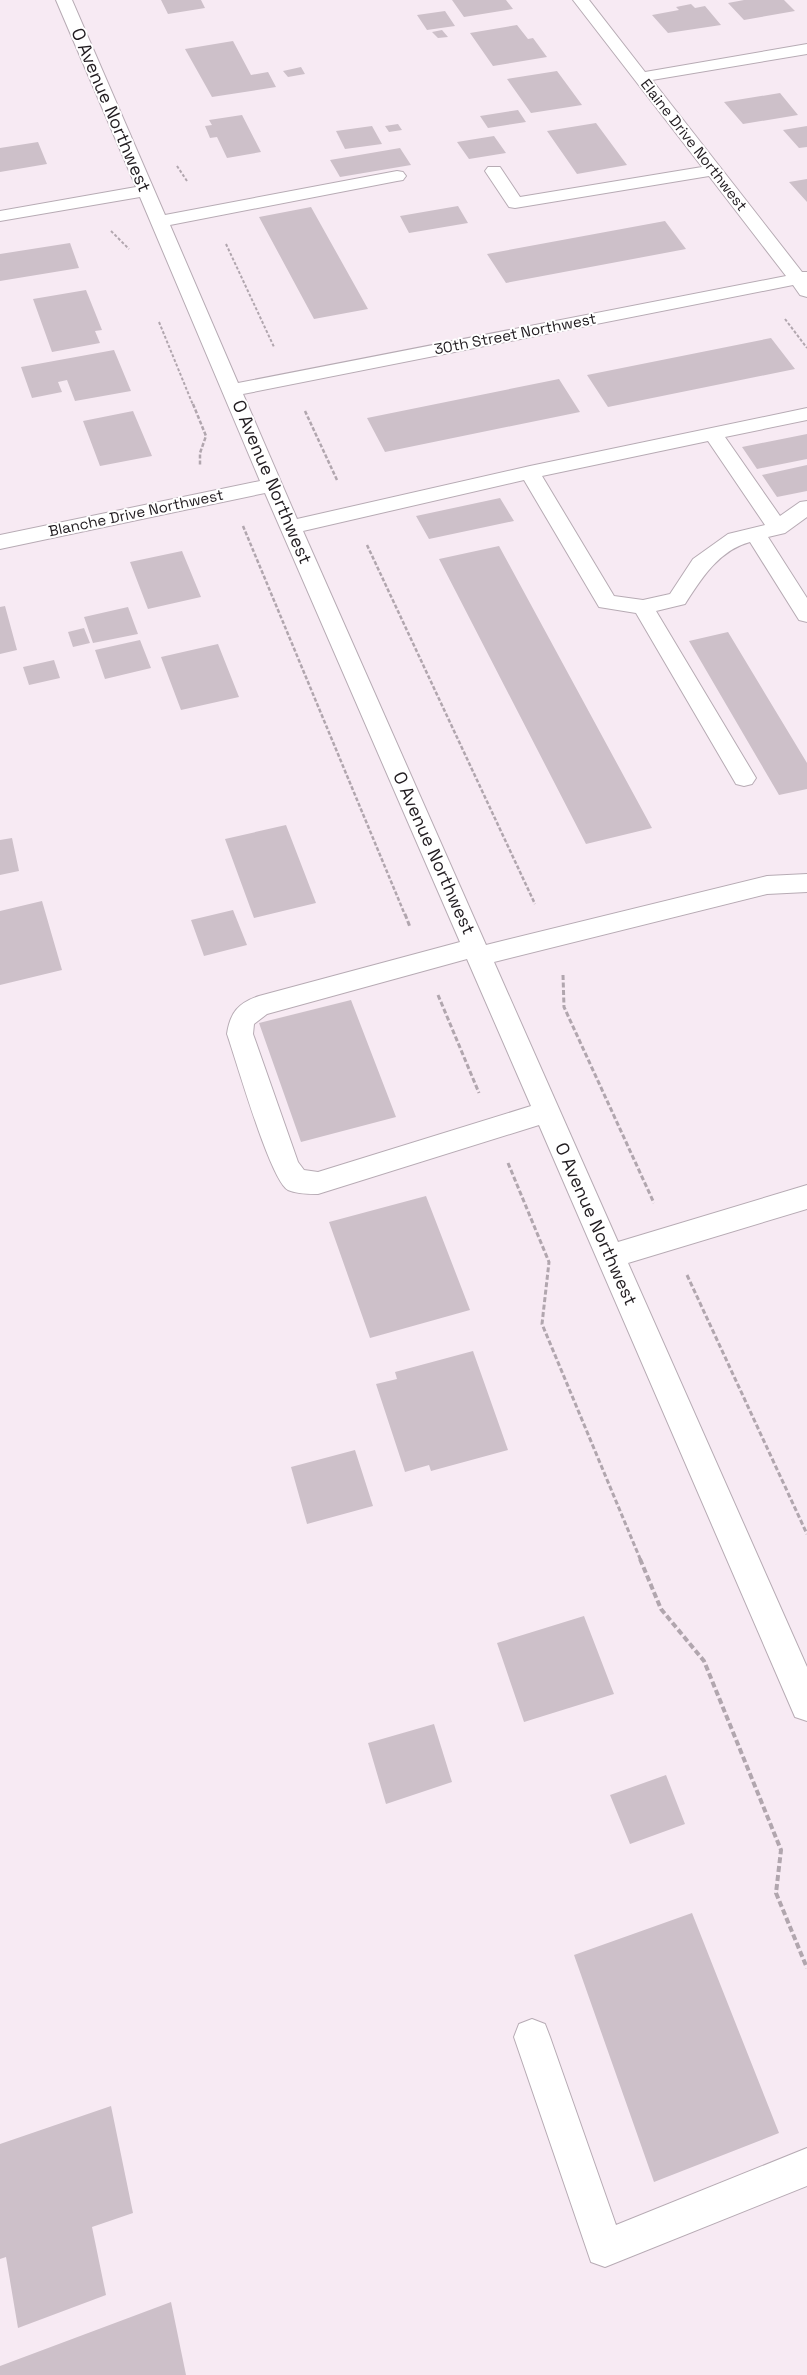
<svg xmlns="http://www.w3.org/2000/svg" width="807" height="2375" font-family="'Space Grotesk',sans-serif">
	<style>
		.building { fill: #cdc0c9 }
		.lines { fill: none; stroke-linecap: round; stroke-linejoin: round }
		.minor-casing { stroke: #b7abb4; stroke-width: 2 }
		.path-far3 { stroke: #b1a6ae; stroke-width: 2; stroke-dasharray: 3 2; stroke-linecap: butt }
		.path-far2 { stroke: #b1a6ae; stroke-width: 2.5; stroke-dasharray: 4 2; stroke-linecap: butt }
		.path-far1 { stroke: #b1a6ae; stroke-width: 3; stroke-dasharray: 5 2.5; stroke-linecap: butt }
		.path { stroke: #b1a6ae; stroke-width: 4; stroke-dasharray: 6 3; stroke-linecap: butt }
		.minor { fill: #fff; fill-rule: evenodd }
		.labels { text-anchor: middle; stroke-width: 4; stroke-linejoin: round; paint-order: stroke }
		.far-street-label { font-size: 15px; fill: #211c20; stroke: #fff }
		.street-label { font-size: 18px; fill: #211c20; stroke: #fff }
	</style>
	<rect width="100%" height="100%" fill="#f7eaf3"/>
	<path class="building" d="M161,0H201L205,8L168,14Z
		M452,0H506L513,9L464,17Z
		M744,0H784L795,11L744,20L728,3Z
		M691,4L695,8L705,6L721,25L668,33L652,15L679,10L676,7Z
		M445,11L455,26L427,30L417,15Z
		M517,25L528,39L533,38L547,57L493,66L470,33Z
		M442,30L448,37L438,38L432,32Z
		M233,41L251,75L268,72L276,87L212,97L185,49Z
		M301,67L305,74L288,77L283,71Z
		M557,71L582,105L531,113L507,79Z
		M780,93L798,115L743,124L724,102Z
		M518,110L526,122L488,128L480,116Z
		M242,115L261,152L227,158L217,137L210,138L205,126L212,125L209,120Z
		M596,123L627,165L577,174L547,131Z
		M398,124L402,130L389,132L385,126Z
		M372,126L382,144L345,149L336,131Z
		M807,126V147L799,148L783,130Z
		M494,136L506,153L469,159L457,142Z
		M38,142L47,164L0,172V148Z
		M400,148L411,165L340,177L330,160Z
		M807,179V202L789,182Z
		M458,206L468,223L409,233L400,216Z
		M311,207L368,309L314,319L259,217Z
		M665,221L686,249L506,283L487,254Z
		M70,243L79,268L0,281V254Z
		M86,290L102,330L95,331L100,343L52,352L33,299Z
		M771,338L795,369L608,407L587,375Z
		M114,350L131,391L75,401L67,380L58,382L62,392L32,398L21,367Z
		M559,379L580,412L385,452L367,418Z
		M133,411L152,456L100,466L83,421Z
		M807,434V459L757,469L742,447Z
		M807,465V491L777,497L762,475Z
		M500,498L514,521L429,539L416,516Z
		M499,546L652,828L586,844L439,559Z
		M182,551L201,597L148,609L130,562Z
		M5,606L17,650L0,654V607Z
		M128,607L138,634L93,643L84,617Z
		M84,628L90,643L73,647L68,632Z
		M728,632L807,763V789L779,795L689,641Z
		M140,640L151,668L105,679L95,650Z
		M218,644L239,697L181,710L161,657Z
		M54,660L60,678L29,685L23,667Z
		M286,825L316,903L254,918L225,839Z
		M12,838L19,871L0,875V840Z
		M42,901L62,970L0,985V911Z
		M233,910L247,945L204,956L191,920Z
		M351,1000L396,1117L301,1142L259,1023Z
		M426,1196L470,1310L370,1338L329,1222Z
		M473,1351L508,1450L431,1471L429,1465L405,1472L376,1384L397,1379L395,1372Z
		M355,1450L373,1506L307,1524L291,1467Z
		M584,1616L614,1694L524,1722L497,1643Z
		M434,1724L452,1782L386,1804L368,1743Z
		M666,1775L685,1824L630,1844L610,1795Z
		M692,1913L779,2133L654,2182L574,1955Z
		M111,2106L133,2213L92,2227L106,2295L18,2328L6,2257L0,2259V2144Z
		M171,2302L186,2375H0V2366Z"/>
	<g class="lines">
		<defs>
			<path id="minor" d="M56,0H72L165,215L397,171L403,172L406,176L403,180L397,181L170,225L238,383L786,276L709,176L515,208L509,207L485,171L488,167H500L520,197L702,167L573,0H589L645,72L807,44V54L652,80L802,272H807V297L800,295L793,285L243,394L297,519L530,466L807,408V420L725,437L780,516L800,502L807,501V517L785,533L768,537L807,598V622L799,620L750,542C719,550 701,579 685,604L656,611L756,778L752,784L744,786L736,784L636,613L599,607L524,480L303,531L486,945L767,876L807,874V892L767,894L494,962L618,1242L807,1185V1209L628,1263L807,1667V1721L795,1717L539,1125L318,1194C309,1194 297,1194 288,1190C270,1180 236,1059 227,1034C230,1013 238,1003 259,996L460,942L265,493L0,549V535L260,481L140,197L0,221V211L136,187ZM708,441L765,525L728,534L693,559L670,594L643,600L614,596L542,476ZM467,959L531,1106L318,1172L304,1170L298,1162L253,1034L254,1024L267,1014Z
				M532,2019L545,2024L550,2037L616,2225L807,2148V2186L605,2267L591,2262L514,2037L519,2024Z"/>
		</defs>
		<use href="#minor" class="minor-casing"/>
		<path class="path-far3" d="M177,166L187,181
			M111,231L129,249
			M226,244L274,347
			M785,319L807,348
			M159,322L193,405"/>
		<path class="path-far2" d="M193,404L206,436L200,453V465
			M305,411L337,480
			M243,526L405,915
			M367,545L535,904"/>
		<path class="path-far1" d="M405,914L410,927
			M563,975L564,1007L654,1203
			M438,995L479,1093
			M508,1163L549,1262L542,1324L641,1561
			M687,1275L807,1534"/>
		<path class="path" d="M640,1559L661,1609L704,1661L781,1850L776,1893L807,1968"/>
		<use href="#minor" class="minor"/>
	</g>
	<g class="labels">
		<g class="far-street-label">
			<text transform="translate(694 145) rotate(52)" y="5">Elaine Drive Northwest</text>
			<text transform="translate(515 334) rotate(-11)" y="5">30th Street Northwest</text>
			<text transform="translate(136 513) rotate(-12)" y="5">Blanche Drive Northwest</text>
		</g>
		<g class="street-label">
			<text transform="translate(111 110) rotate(67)" y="6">O Avenue Northwest</text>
			<text transform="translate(272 482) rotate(67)" y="6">O Avenue Northwest</text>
			<text transform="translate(434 853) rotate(66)" y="6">O Avenue Northwest</text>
			<text transform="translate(596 1224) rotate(66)" y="6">O Avenue Northwest</text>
		</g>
	</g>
</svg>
